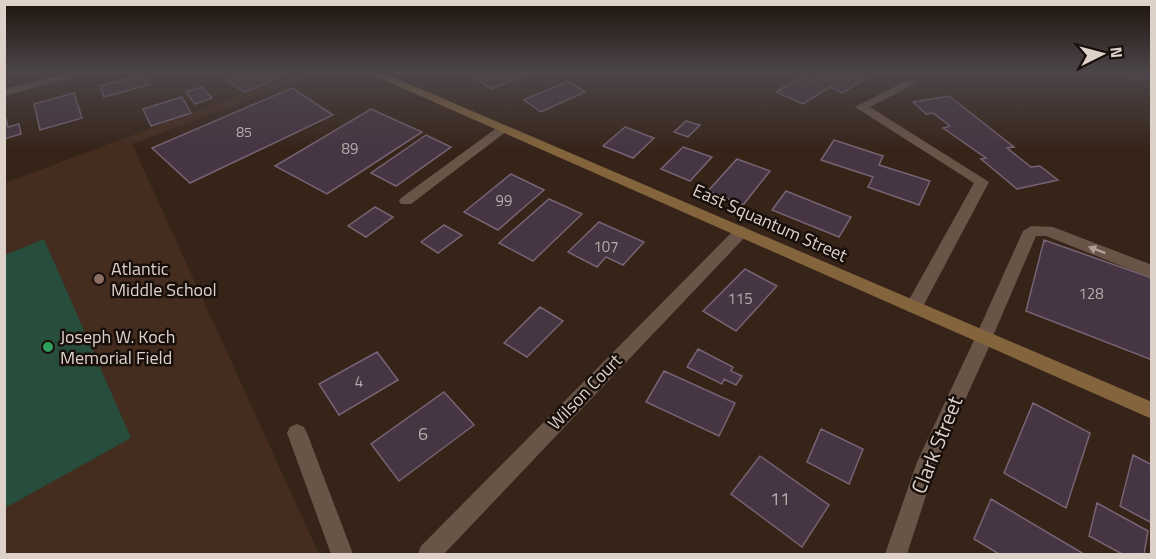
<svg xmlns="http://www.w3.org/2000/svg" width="1156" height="559" font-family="'Titillium Web',sans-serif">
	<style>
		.built { fill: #442c1e }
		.green { fill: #274d3c }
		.building { fill: #463543; stroke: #766373; stroke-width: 1.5 }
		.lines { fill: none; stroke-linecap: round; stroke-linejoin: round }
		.service { fill: #695448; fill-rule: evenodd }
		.minor { fill: #695448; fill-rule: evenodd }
		.tertiary { fill: #695448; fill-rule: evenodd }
		.secondary { fill: #83643c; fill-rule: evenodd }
		.oneway { fill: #af9f96 }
		.education-dot { fill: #8d6e63; stroke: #180f0b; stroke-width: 2 }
		.leisure-dot { fill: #2e9e5b; stroke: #180f0b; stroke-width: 2 }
		.labels { text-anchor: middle; stroke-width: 5; stroke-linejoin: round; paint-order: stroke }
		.far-number-label { font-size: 14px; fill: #b7aaa8 }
		.number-label { font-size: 15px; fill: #b7aaa8 }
		.street-label { font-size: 18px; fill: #ddd1ca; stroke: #180f0b }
		.poi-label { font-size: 18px; fill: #ddd1ca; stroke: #180f0b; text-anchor: start }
		.near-number-label { font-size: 18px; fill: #b7aaa8 }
		.near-street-label { font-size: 21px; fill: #ddd1ca; stroke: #180f0b }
	</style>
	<rect width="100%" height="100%" fill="#362419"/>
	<path class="built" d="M301,72H323L132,144L319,554H5V183Z"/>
	<path class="green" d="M44,239L131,438L5,508V255Z"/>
	<path class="building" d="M249,72H291L245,92L227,81Z
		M467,72H533L491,89Z
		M830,72H861L857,74L865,78L843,93L830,87L803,104L776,92L802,76L814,81Z
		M1123,72H1152V77L1135,79Z
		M143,75L148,85L104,97L100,86Z
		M568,81L585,92L541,112L524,100Z
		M202,87L212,98L195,104L186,92Z
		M292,88L333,115L190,183L152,148Z
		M74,93L82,118L40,130L34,104Z
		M949,96L1014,147L1007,148L1031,167L1040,166L1058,180L1017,189L981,159L986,158L943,128L950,126L933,113L926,114L913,102Z
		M182,97L191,113L151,126L143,109Z
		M371,109L422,132L327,194L275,166Z
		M4,111L8,127L19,124L21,134L4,139Z
		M686,121L700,125L688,137L674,132Z
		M625,127L654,138L633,158L603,146Z
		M426,135L451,147L396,186L371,173Z
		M834,140L883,156L879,165L930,181L919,205L868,187L873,177L821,160Z
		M683,147L712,157L690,181L661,169Z
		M737,159L770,171L743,205L708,191Z
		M511,174L544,190L498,230L464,212Z
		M786,191L851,217L839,237L772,210Z
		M549,199L582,214L533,261L499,243Z
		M375,207L393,217L366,237L348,226Z
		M599,222L644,242L623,265L606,257L597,267L568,252Z
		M444,225L462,235L438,253L421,242Z
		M1044,240L1152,278V360L1026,311Z
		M745,269L777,286L736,331L703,311Z
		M540,307L563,321L527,357L504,343Z
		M698,349L733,367L731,371L742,376L736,385L724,379L722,384L687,367Z
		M377,352L398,380L339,415L319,384Z
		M664,371L735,403L719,436L646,402Z
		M444,392L474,425L399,481L371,444Z
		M1033,403L1090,433L1066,508L1004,473Z
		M821,429L863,449L849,484L807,462Z
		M1133,455L1152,465V523L1120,506Z
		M760,456L829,505L802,547L731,494Z
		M991,499L1084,554H999L974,539Z
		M1097,503L1148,531L1144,554H1122L1089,536Z"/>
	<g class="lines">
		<path class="service" d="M908,80L918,82L870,107L989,182L920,312H908L905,307L974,183L855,107Z
			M502,124L508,128L507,131L411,204H401L399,201L401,198Z
			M1031,226L1053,227L1152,265V278L1046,236H1036L990,343L984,345L978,343L975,338L1023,231Z
			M297,424L304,427L307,433L353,554H331L287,433L290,427Z"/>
		<path class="minor" d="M742,226L750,231L747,235L444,554H418L421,546L737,227Z
			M984,331L990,333L993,338L937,462L907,554H885L917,462L975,338L978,333Z"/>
		<path class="tertiary" d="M74,72H92L4,96V89Z"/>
		<path class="secondary" d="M366,72H381L1152,402V419Z"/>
	</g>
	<defs><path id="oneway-solid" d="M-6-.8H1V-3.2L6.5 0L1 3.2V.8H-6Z" transform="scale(1.5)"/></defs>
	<use class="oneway" href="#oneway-solid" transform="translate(1097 250) rotate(-159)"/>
	<linearGradient id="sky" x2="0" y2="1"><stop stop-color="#1e140e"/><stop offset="0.48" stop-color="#4c4549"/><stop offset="1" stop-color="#4c4549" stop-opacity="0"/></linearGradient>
	<rect width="1156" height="150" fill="url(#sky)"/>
	<circle class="education-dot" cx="99" cy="279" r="6"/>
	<circle class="leisure-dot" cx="48" cy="347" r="6"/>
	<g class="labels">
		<g class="far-number-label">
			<text x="244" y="137">85</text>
		</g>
		<g class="number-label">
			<text x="350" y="154">89</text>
			<text x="504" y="206">99</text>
			<text x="606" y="252">107</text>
			<text x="1091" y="299">128</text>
			<text x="740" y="304">115</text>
			<text x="359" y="387">4</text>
		</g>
		<g class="street-label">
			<text transform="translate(770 223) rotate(24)" y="6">East Squantum Street</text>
			<text transform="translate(585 392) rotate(-46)" y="6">Wilson Court</text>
		</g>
		<g class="poi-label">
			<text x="111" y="275">Atlantic<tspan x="111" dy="21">Middle School</tspan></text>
			<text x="60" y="343">Joseph W. Koch<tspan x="60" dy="21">Memorial Field</tspan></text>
		</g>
		<g class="near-number-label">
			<text x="423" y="440">6</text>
			<text x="780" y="505">11</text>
		</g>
		<g class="near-street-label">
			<text transform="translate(937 445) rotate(-68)" y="7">Clark Street</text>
		</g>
	</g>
	<rect width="1156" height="559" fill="none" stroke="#ddd1ca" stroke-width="12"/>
	<g transform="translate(1102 54) rotate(84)" stroke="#180f0b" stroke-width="4.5" paint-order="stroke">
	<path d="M0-4.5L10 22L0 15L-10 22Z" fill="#ddd1ca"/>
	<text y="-9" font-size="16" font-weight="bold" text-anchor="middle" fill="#ddd1ca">N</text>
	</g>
</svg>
